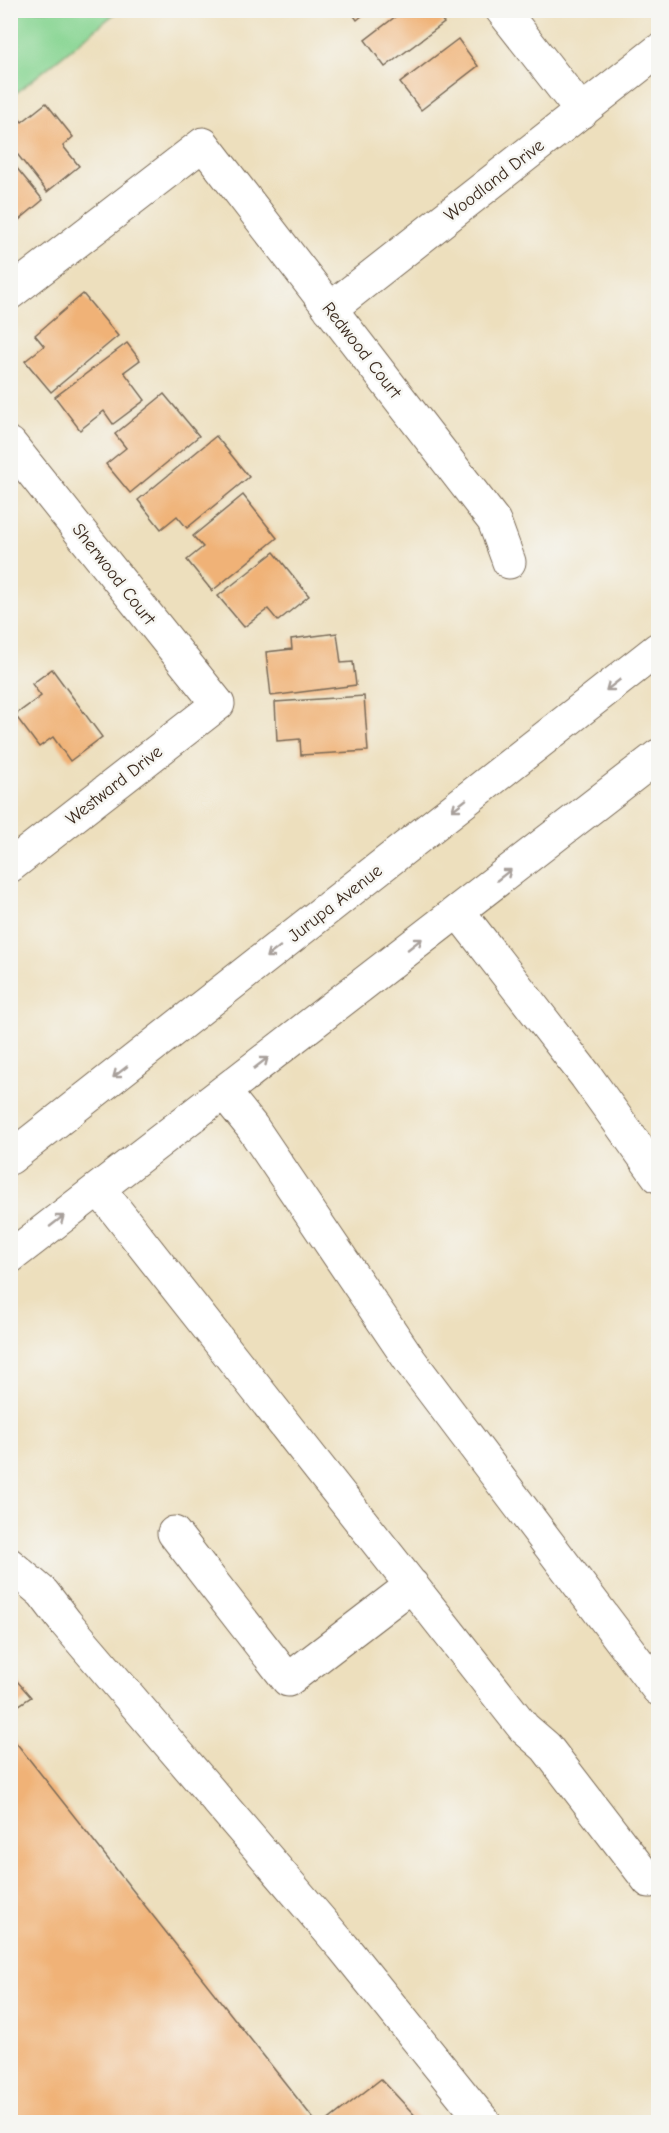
<svg xmlns="http://www.w3.org/2000/svg" width="669" height="2133" font-family="'Comic Neue',sans-serif">
	<style>
		.green { fill: #88d593; stroke: #628058; stroke-width: 1.5 }
		.building { fill: #f0b277 }
		.lines { fill: none; stroke-linecap: round; stroke-linejoin: round }
		.minor-casing { stroke: #796956; stroke-width: 35 }
		.major-casing { stroke: #796956; stroke-width: 35 }
		.minor { stroke: #fff; stroke-width: 33 }
		.major { stroke: #fff; stroke-width: 33 }
		.oneway { stroke: #a79f9a }
		.labels { text-anchor: middle; stroke-width: 5; stroke-linejoin: round; paint-order: stroke }
		.street-label { font-size: 18px; fill: #3b2a1e; stroke: #f6f6f2 }
	</style>
	<rect width="100%" height="100%" fill="#f6f6f2"/>
	<filter id="ink" filterUnits="userSpaceOnUse"><feTurbulence type="fractalNoise" baseFrequency=".0167" numOctaves="2"/><feDisplacementMap in="SourceGraphic" scale="12" xChannelSelector="R" yChannelSelector="G"/><feConvolveMatrix kernelMatrix="1 2 1 2 8 2 1 2 1" color-interpolation-filters="sRGB"/></filter>
	<filter id="wash" filterUnits="userSpaceOnUse"><feTurbulence type="fractalNoise" baseFrequency=".008" numOctaves="4" result="noise"/><feDisplacementMap in="SourceGraphic" scale="24" xChannelSelector="R" yChannelSelector="G"/><feGaussianBlur stdDeviation="1.35" result="paint"/><feColorMatrix in="noise" values="0 0 0 0 0 0 0 0 0 0 0 0 0 0 0 0 0 1.4 0 .05"/><feComposite in="paint" operator="in"/></filter>
	<g filter="url(#wash)">
		<rect width="100%" height="100%" fill="#eddfbd"/>
		<path class="green" d="M11,10H118V11L11,97Z"/>
		<g id="blocks">
			<path class="building" d="M350,10H369L357,20Z
				M404,10H435L444,23L385,67L365,40Z
				M458,39L478,66L421,110L400,83Z
				M46,103L73,137L63,146L79,166L47,192L10,145V111L12,110L22,122Z
				M10,160L43,200L13,225L10,222Z
				M83,294L118,336L51,392L25,361L44,346L35,335Z
				M127,343L140,360L124,372L145,400L113,424L104,411L80,430L55,397Z
				M164,394L199,436L130,493L106,464L126,448L115,434Z
				M216,436L249,477L187,528L177,516L161,529L138,500Z
				M243,495L277,538L212,591L187,560L203,547L193,536Z
				M274,552L309,596L278,621L268,609L244,627L218,596Z
				M337,633L341,663L353,662L356,685L271,696L266,652L292,649L291,639Z
				M52,669L102,737L70,761L53,737L39,747L15,715L41,696L32,684Z
				M364,696L368,751L301,755L300,739L277,741L275,702Z
				M10,1673L31,1697L10,1711Z
				M10,1735L316,2122H10Z
				M381,2079L421,2122H326Z"/>
		</g>
	</g>
	<g filter="url(#ink)">
		<use href="#blocks" fill-opacity="0" stroke="#796956" stroke-width="1.5"/>
		<g class="lines">
			<defs>
				<path id="minor" d="M502,10L582,112
					M10,293L203,144L494,521L509,562
					M330,309L658,51
					M10,444L218,704L10,866
					M458,911L586,1076L658,1176
					M224,1092L252,1127L411,1362L658,1689
					M99,1189L524,1728L546,1747L649,1881
					M174,1533L288,1680L412,1585
					M10,1565L43,1593L66,1623L343,1947L484,2122"/>
				<path id="major" d="M10,1158L658,649
					M10,1257L658,756"/>
			</defs>
			<use href="#minor" class="minor-casing"/>
			<use href="#major" class="major-casing"/>
			<use href="#minor" class="minor"/>
			<use href="#major" class="major"/>
		</g>
		<defs><path id="oneway-shaft" d="M-6 0H5M1.5-3L5.5 0L1.5 3" fill="none" stroke-width="1.6" stroke-linecap="round" stroke-linejoin="round" transform="scale(1.5)"/></defs>
		<g class="oneway">
			<use href="#oneway-shaft" transform="translate(613 685) rotate(142)"/>
			<use href="#oneway-shaft" transform="translate(459 805) rotate(142)"/>
			<use href="#oneway-shaft" transform="translate(504 875) rotate(-38)"/>
			<use href="#oneway-shaft" transform="translate(415 944) rotate(-38)"/>
			<use href="#oneway-shaft" transform="translate(273 952) rotate(142)"/>
			<use href="#oneway-shaft" transform="translate(261 1063) rotate(-38)"/>
			<use href="#oneway-shaft" transform="translate(120 1072) rotate(142)"/>
			<use href="#oneway-shaft" transform="translate(57 1221) rotate(-38)"/>
		</g>
	</g>
	<g class="labels">
		<g class="street-label">
			<text transform="translate(494 180) rotate(-38)" y="6">Woodland Drive</text>
			<text transform="translate(362 350) rotate(52)" y="6">Redwood Court</text>
			<text transform="translate(114 574) rotate(52)" y="6">Sherwood Court</text>
			<text transform="translate(114 785) rotate(-38)" y="6">Westward Drive</text>
			<text transform="translate(335 903) rotate(-38)" y="6">Jurupa Avenue</text>
		</g>
	</g>
	<rect width="669" height="2133" fill="none" stroke="#f6f6f2" stroke-width="36"/>
</svg>
